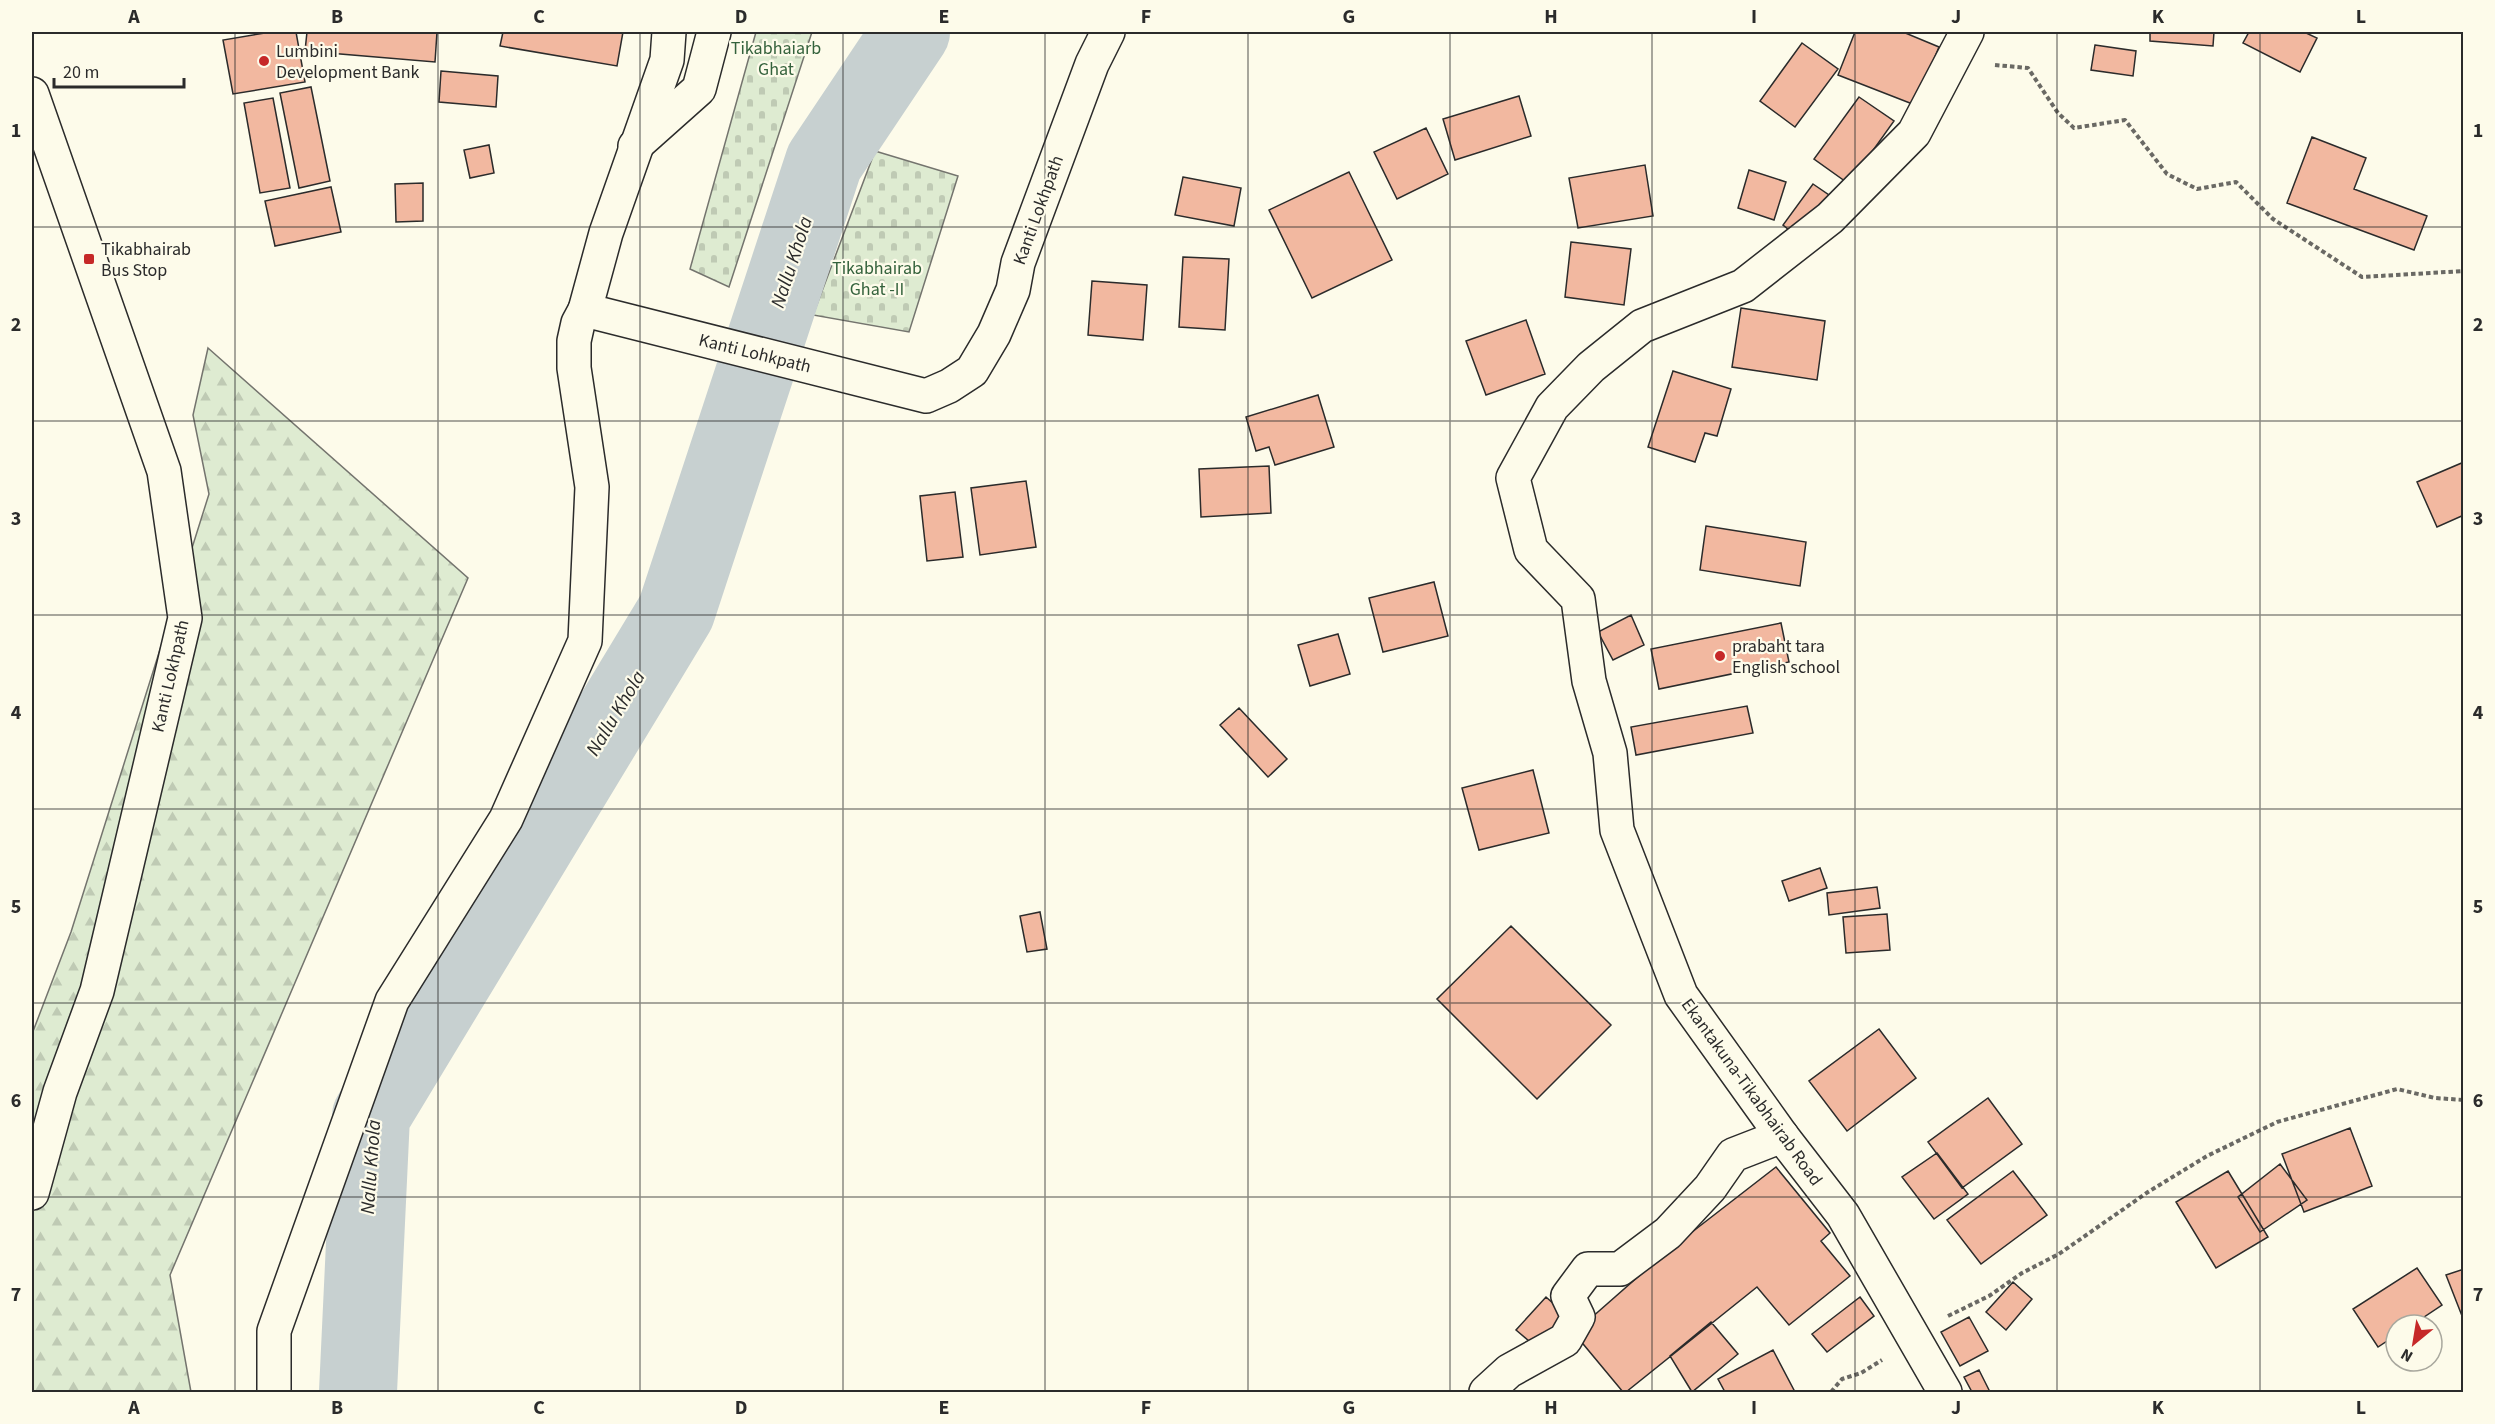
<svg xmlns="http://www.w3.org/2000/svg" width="2495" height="1424" font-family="'Source Sans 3',sans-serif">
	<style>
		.forest { fill: url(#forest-firs); stroke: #74746e; stroke-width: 1.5 }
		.cemetery { fill: url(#cemetery-stones); stroke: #74746e; stroke-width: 1.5 }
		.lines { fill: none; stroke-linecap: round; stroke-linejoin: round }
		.river { stroke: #c7d0d0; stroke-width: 78 }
		.building { fill: #f2b8a0; stroke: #2b2b2b; stroke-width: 1.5 }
		.street-casing { stroke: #2b2b2b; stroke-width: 36 }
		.secondary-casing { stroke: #2b2b2b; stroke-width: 36 }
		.primary-casing { stroke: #2b2b2b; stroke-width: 36 }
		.path { stroke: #6a6964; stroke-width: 4; stroke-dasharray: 4.5 3; stroke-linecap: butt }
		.street { stroke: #fdfbea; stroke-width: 33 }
		.secondary { stroke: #fdfbea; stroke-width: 33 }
		.primary { stroke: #fdfbea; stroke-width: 33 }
		.grid { fill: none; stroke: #2b2b2b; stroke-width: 1.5; stroke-opacity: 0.55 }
		.poi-dot { fill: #c62828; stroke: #fdfbea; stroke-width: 2 }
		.labels { text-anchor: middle; stroke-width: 4.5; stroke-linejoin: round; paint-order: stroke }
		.park-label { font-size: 18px; fill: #34623c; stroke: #fdfbea }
		.poi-label { font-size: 18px; fill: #2b2b2b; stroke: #fdfbea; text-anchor: start }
		.street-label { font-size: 18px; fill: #2b2b2b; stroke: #fdfbea }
		.water-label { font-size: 20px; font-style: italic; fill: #2b2b2b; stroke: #fdfbea }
		.neatline { fill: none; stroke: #2b2b2b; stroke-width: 2 }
		.grid-label { font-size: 20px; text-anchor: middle; font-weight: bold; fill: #2b2b2b }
	</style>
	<defs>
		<pattern id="forest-firs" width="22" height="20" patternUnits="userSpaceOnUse" patternTransform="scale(1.5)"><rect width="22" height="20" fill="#deebd1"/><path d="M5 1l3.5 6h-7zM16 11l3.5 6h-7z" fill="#bfcab4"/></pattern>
		<pattern id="cemetery-stones" width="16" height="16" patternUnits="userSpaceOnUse" patternTransform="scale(1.5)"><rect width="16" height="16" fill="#deebd1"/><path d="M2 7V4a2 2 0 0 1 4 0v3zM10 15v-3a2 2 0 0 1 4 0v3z" fill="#bfcab4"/></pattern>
	</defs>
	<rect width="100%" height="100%" fill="#fdfbea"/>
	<path class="forest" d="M208,348L468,578L170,1275L191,1392H32V1034L71,932L209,494L193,415Z"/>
	<path class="cemetery" d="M756,32H812L729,287L690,269Z
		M875,151L958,176L909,332L813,315Z"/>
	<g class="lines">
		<path class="river" d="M358,1392L371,1116L676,612L824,162L911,32"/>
	</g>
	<path class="building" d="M271,32H296L305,82L233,94L223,40Z
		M307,32H437L435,62L305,51Z
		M503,32H623L617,66L500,46Z
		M1855,32H1903L1939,47L1915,105L1838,75Z
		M2150,32H2214L2213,46L2150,41Z
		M2249,32H2304L2317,38L2300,72L2243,43Z
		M1802,43L1838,69L1795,127L1760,101Z
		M2095,45L2136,51L2133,76L2091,70Z
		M441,71L498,76L496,107L439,102Z
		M311,87L330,181L299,188L280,93Z
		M1519,96L1531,136L1455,160L1443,119Z
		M1859,97L1894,121L1849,184L1814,159Z
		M273,98L290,188L260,193L244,103Z
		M1426,128L1448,174L1397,199L1374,152Z
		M2312,137L2366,158L2354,189L2427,216L2414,250L2287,203Z
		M489,145L494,173L470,178L464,150Z
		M1645,165L1653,216L1578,228L1569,178Z
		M1749,170L1786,182L1774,220L1738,208Z
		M1349,172L1392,260L1312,298L1269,210Z
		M1183,177L1241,188L1234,226L1175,215Z
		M423,183V221L396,222L395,184Z
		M1813,184L1829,195L1799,238L1783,225Z
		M331,187L341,232L275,246L265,201Z
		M1571,242L1631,249L1624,305L1565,297Z
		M1183,257L1229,259L1225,330L1179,327Z
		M1092,281L1147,285L1143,340L1088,335Z
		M1741,308L1825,321L1817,380L1732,367Z
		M1526,320L1545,374L1486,395L1466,341Z
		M1673,371L1731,389L1717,436L1705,433L1695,462L1648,447Z
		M1318,395L1334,447L1275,465L1269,447L1256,451L1246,417Z
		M2464,462V515L2437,527L2417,482Z
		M1269,466L1271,513L1201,517L1199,469Z
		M1026,481L1036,547L980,555L971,488Z
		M955,492L963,557L927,561L920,496Z
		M1706,526L1806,542L1800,586L1700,570Z
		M1434,582L1448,636L1383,652L1369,598Z
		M1631,615L1644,645L1613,660L1598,632Z
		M1781,623L1789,662L1659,689L1651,649Z
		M1338,634L1350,674L1310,686L1298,645Z
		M1747,706L1753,733L1636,755L1631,727Z
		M1239,708L1287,759L1268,777L1220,725Z
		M1533,770L1549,833L1479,850L1462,788Z
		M1820,868L1827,888L1789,901L1782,881Z
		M1877,887L1880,908L1829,915L1827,893Z
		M1040,912L1047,949L1027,952L1020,916Z
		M1887,914L1890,950L1846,953L1843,917Z
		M1511,926L1611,1025L1537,1099L1437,999Z
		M1879,1029L1916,1078L1847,1131L1809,1081Z
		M1988,1098L2022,1144L1962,1188L1928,1142Z
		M2350,1128L2372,1186L2304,1212L2282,1154Z
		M1937,1153L1968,1194L1934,1219L1902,1177Z
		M2280,1164L2307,1200L2260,1232L2238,1197Z
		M1776,1167L1830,1233L1821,1241L1850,1276L1789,1325L1757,1287L1626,1392H1623L1574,1333L1665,1253Z
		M2013,1171L2047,1215L1981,1264L1947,1220Z
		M2228,1171L2268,1237L2216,1268L2176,1202Z
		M2417,1268L2442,1305L2412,1325H2396V1335L2378,1347L2353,1309Z
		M2464,1269V1321L2446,1275Z
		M2013,1282L2032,1299L2006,1330L1986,1312Z
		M1546,1297L1565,1314L1536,1347L1516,1330Z
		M1860,1297L1874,1316L1827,1352L1812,1334Z
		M1969,1317L1988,1351L1960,1366L1941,1332Z
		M1711,1322L1738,1354L1692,1392L1670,1356Z
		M1773,1350L1795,1392H1725L1718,1379Z
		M1979,1370L1990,1392H1972L1964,1377Z"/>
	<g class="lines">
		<defs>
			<path id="street" d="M635,146L699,89L714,32
				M274,1392V1331L392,1001L506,819L585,641L592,487L574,368V341L578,323L585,310
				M1486,1392L1509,1371L1565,1340L1578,1317L1568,1296L1588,1269H1620L1668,1233L1710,1188L1733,1155L1782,1136"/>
			<path id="secondary" d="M1945,1392L1843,1215L1782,1136L1681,995L1617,830L1610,753L1589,681L1578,599L1531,550L1513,478L1552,407L1591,367L1642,326L1743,286L1830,218L1914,133L1967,32"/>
			<path id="primary" d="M669,32L667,60L606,233L585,310L926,396L949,386L972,371L994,334L1013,290L1018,263L1092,64L1108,32
				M32,94L164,471L185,618L97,991L60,1092L32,1193"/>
		</defs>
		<use href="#street" class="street-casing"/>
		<use href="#secondary" class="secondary-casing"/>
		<use href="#primary" class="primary-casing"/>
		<path class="path" d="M1995,65L2028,68L2058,113L2074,128L2125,120L2167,174L2197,189L2236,182L2273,219L2362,277L2464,271
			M1948,1316L1989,1296L2022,1273L2059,1254L2148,1192L2207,1156L2277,1122L2397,1089L2435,1098L2464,1100
			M1831,1392L1842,1379L1861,1373L1882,1360"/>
		<use href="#street" class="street"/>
		<use href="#secondary" class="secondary"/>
		<use href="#primary" class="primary"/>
	</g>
	<path class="grid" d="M235,32V1392M438,32V1392M640,32V1392M843,32V1392M1045,32V1392M1248,32V1392M1450,32V1392M1652,32V1392M1855,32V1392M2057,32V1392M2260,32V1392M32,227H2464M32,421H2464M32,615H2464M32,809H2464M32,1003H2464M32,1197H2464"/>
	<g class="poi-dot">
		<circle cx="264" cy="61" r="6"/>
		<rect x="83" y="253" width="12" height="12" rx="3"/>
		<circle cx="1720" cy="656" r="6"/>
	</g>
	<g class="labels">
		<g class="park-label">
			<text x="776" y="54">Tikabhaiarb<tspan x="776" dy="21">Ghat</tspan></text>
			<text x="877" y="274">Tikabhairab<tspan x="877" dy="21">Ghat -II</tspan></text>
		</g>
		<g class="poi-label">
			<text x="276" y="57">Lumbini<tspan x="276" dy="21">Development Bank</tspan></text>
			<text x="101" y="255">Tikabhairab<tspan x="101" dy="21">Bus Stop</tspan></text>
			<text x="1732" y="652">prabaht tara<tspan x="1732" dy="21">English school</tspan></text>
		</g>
		<g class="street-label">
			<text transform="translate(1038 210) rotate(-70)" y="6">Kanti Lokhpath</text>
			<text transform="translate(755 353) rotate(14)" y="6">Kanti Lohkpath</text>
			<text transform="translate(170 676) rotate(-77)" y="6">Kanti Lokhpath</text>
			<text transform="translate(1752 1092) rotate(54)" y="6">Ekantakuna-Tikabhairab Road</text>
		</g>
		<g class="water-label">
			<text transform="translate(791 262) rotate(-72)" y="7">Nallu Khola</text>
			<text transform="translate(615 713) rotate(-59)" y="7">Nallu Khola</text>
			<text transform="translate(370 1167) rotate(-86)" y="7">Nallu Khola</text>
		</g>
	</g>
	<rect width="2495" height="1424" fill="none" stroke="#fdfbea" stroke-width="66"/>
	<g transform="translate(2414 1343) rotate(210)"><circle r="28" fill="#fdfbea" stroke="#a9a89e" stroke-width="1.5"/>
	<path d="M0-4.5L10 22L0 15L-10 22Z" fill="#c62828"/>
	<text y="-9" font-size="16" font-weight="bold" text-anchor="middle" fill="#2b2b2b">N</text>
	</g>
	<path d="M54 78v9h130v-9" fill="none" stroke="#2b2b2b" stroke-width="3"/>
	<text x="63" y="78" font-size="18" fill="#2b2b2b" stroke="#fdfbea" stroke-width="4.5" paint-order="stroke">20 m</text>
	<rect x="33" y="33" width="2429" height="1358" class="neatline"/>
	<g class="grid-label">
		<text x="134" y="23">A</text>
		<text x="337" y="23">B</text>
		<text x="539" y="23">C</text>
		<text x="741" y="23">D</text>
		<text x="944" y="23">E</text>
		<text x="1146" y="23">F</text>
		<text x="1349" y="23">G</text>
		<text x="1551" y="23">H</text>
		<text x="1754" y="23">I</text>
		<text x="1956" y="23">J</text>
		<text x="2158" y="23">K</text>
		<text x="2361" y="23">L</text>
		<text x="16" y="137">1</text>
		<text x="2478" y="137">1</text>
		<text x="16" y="331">2</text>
		<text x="2478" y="331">2</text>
		<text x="16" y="525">3</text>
		<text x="2478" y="525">3</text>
		<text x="16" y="719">4</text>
		<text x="2478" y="719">4</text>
		<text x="16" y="913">5</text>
		<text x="2478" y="913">5</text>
		<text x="16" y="1107">6</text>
		<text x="2478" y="1107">6</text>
		<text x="16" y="1301">7</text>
		<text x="2478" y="1301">7</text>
		<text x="134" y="1414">A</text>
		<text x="337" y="1414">B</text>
		<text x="539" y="1414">C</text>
		<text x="741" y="1414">D</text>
		<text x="944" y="1414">E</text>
		<text x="1146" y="1414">F</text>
		<text x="1349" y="1414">G</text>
		<text x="1551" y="1414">H</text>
		<text x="1754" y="1414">I</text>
		<text x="1956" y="1414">J</text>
		<text x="2158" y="1414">K</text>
		<text x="2361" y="1414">L</text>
	</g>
</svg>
